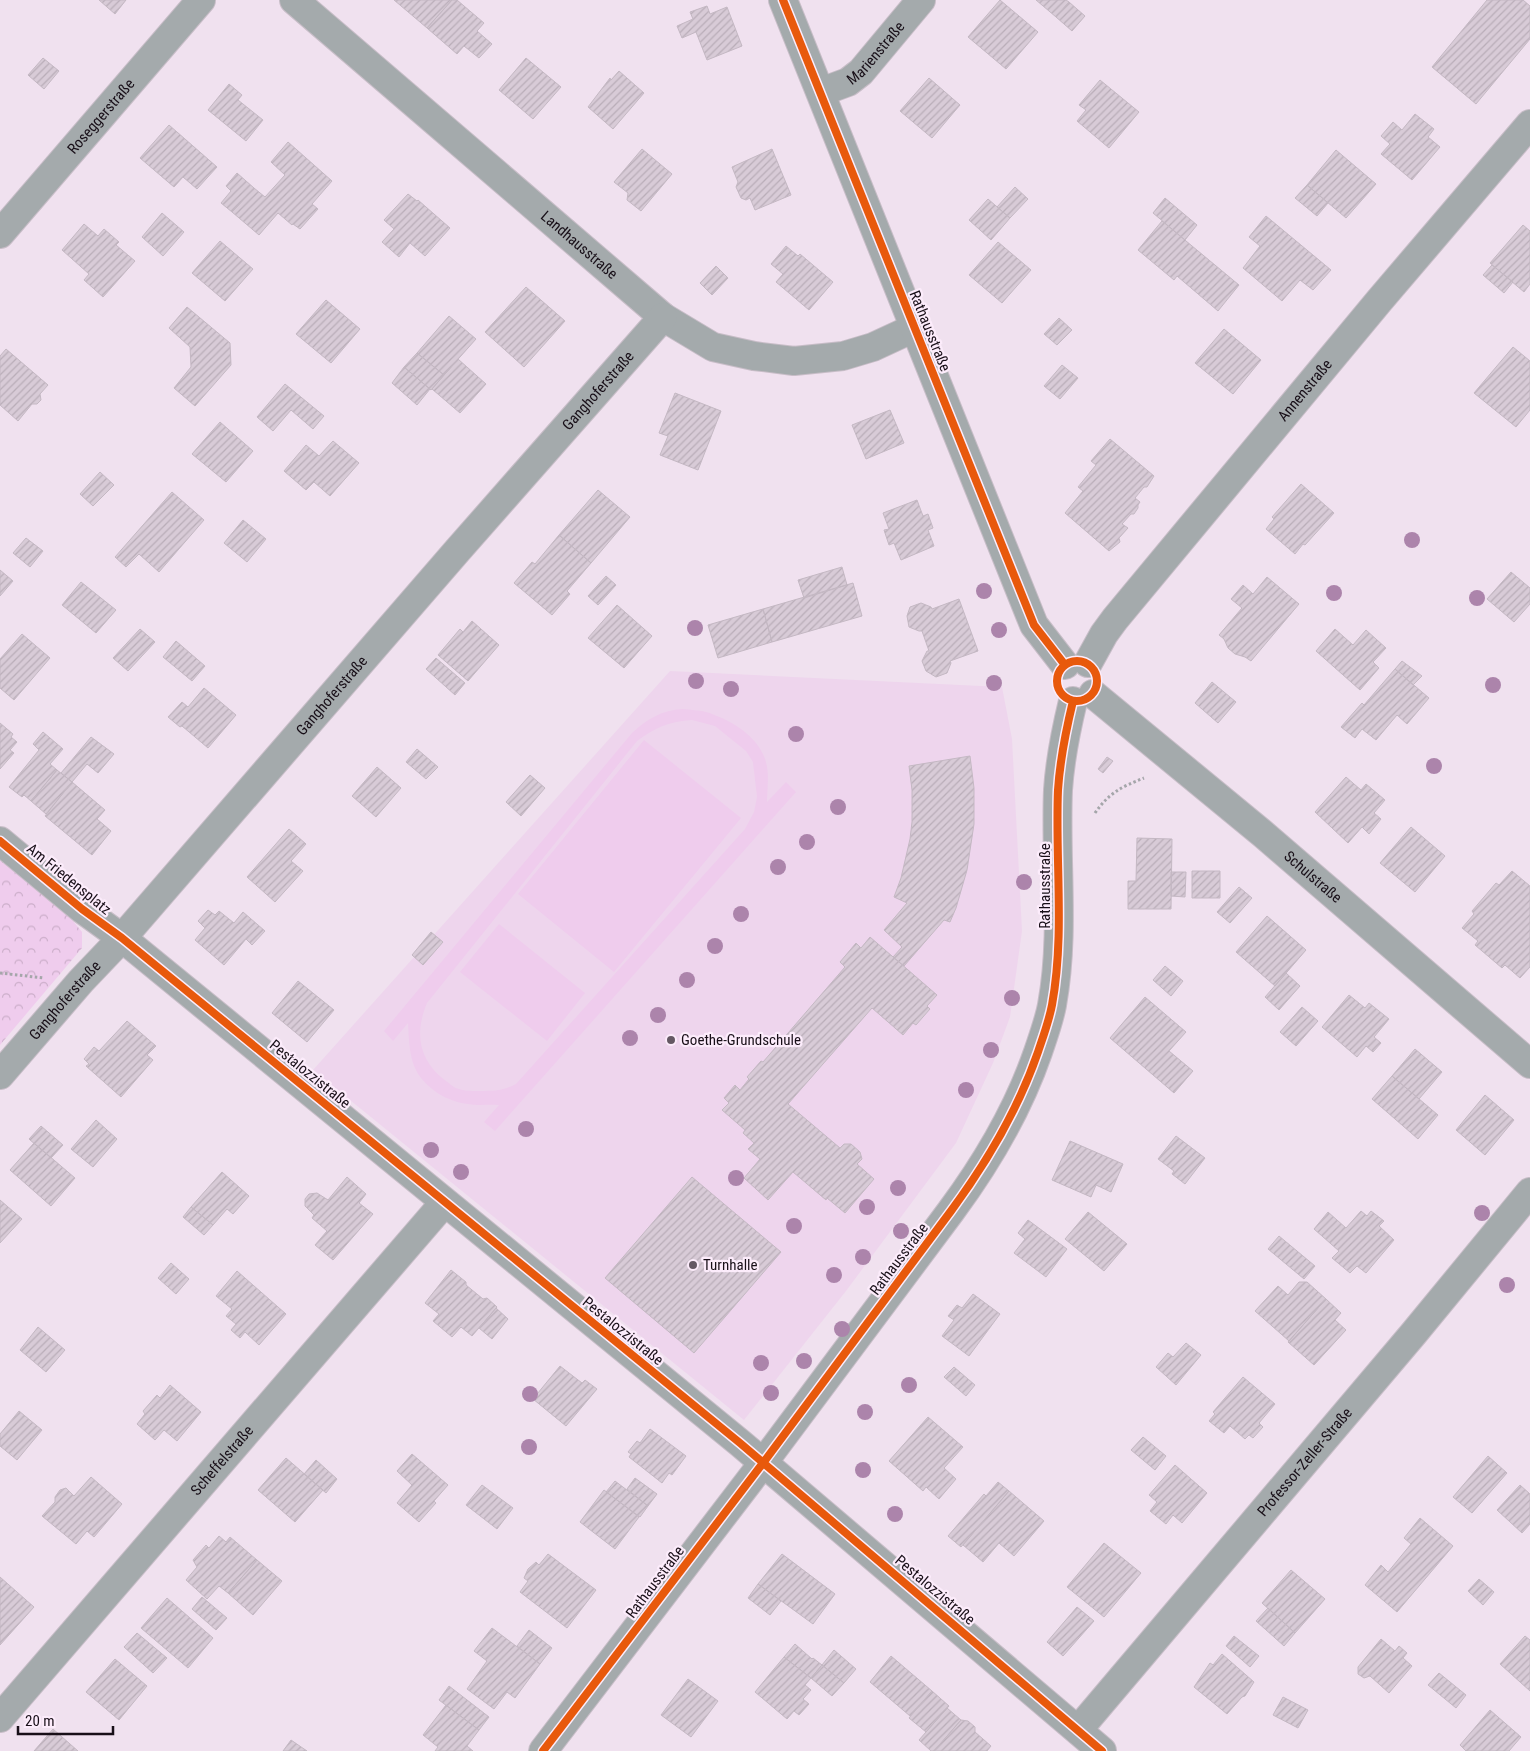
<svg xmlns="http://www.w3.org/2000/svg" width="1530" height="1751" font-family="'Roboto Condensed',sans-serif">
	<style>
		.built { fill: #eed5ed }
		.park { fill: url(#park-crowns) }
		.pitch { fill: #efcced; fill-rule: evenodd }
		.building { fill: url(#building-hatch); stroke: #c4b8c3 }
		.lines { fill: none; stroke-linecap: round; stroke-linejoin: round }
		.minor-casing { stroke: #c7bdc7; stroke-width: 30 }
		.path { stroke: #a5a6aa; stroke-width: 3; stroke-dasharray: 2.5 2.5; stroke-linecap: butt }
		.minor { stroke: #a4aaac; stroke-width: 28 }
		.cycleway-casing { stroke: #fcecfb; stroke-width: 11 }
		.cycleway { stroke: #e8590c; stroke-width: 8 }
		.tree { fill: #ac84ab }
		.poi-dot { fill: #645863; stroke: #fcecfb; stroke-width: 2 }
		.labels { text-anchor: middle; stroke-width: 4.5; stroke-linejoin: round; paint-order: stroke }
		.street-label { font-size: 15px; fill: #180f18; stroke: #fcecfb }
		.poi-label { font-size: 15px; fill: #180f18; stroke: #fcecfb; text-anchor: start }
	</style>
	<defs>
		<pattern id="park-crowns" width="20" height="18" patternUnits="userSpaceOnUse" patternTransform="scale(1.25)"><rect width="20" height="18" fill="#efcced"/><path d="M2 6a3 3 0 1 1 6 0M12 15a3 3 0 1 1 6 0" fill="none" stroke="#ccaeca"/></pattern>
		<pattern id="building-hatch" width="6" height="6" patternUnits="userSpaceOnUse" patternTransform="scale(1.25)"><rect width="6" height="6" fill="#d8cbd7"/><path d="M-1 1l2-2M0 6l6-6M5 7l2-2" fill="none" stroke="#b9adb8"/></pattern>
	</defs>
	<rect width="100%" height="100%" fill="#f0e1ef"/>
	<path class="built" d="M670,671L1002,687L1012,739L1022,931L1010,1017L993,1063L956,1143L846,1291L744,1420L313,1070Z"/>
	<path class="park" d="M0,857L64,910L82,932V948L0,1045Z"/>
	<path class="pitch" d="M683,709C690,710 699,710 706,712C729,719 757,735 765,759C770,773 767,789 767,802L786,782L796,792L495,1131L484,1122L499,1105C488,1104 478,1106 468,1104C448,1102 427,1089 417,1072C409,1058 409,1039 408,1023L393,1041L384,1031L632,733C647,719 662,710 683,709ZM692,720L715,726L746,751L753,762L757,797L754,812L745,829L516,1084C503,1091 493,1091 479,1091C471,1091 463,1091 456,1088C453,1087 449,1083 446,1081C419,1061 414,1034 427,1003L637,741C654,728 670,721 692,720Z
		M644,740L741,818L614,972L518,894Z
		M499,924L585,993L547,1041L460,972Z"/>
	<path class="building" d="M99,0H126L115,14Z
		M394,0H452L427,28Z
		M452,0H457L484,23L477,31L492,44L479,58L464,46L457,54L427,28Z
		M1000,0L1038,32L1006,69L968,37Z
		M1036,0H1066L1069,2L1056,17Z
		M1487,0H1523L1530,6V39L1476,104L1432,67Z
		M1069,2L1085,16L1072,31L1056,17Z
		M707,6L710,14L727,7L742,46L707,60L696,32L682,38L677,26L693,19L690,12Z
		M43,58L59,71L44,89L28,75Z
		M526,58L561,87L533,119L499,90Z
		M619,71L644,93L613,129L588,107L610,78L611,80Z
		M929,78L960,105L932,138L900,111Z
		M1100,80L1139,112L1109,148L1077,121L1086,110L1079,105Z
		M229,84L242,95L238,100L263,120L246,141L208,110Z
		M1415,114L1434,129L1428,137L1440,147L1412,180L1381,154L1390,144L1381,136L1393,122L1402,130Z
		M169,125L217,167L197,189L183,177L174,187L140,158Z
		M288,142L332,181L312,204L318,209L300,229L293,224L292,225L278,213L259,235L232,212L254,188L265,197L285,175L271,162Z
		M642,149L672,174L641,211L627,200L628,193L614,182Z
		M772,149L791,195L755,210L750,198L746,200L741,198L736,187L738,182L732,167Z
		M1336,150L1376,184L1346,218L1307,185Z
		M237,173L254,188L232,212L221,203L231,191L226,186Z
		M1307,185L1328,203L1317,216L1295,198Z
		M1015,187L1028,199L1010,218L997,207Z
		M408,194L417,201L418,200L450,228L425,256L410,243L399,257L382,242L394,229L384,220Z
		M1165,198L1197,225L1185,240L1153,213Z
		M988,199L1010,218L991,240L969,220Z
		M162,213L184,232L163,256L142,237Z
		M1266,216L1331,270L1313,290L1300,280L1282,301L1243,268L1260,246L1249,237Z
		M1162,221L1239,285L1218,311L1177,276L1174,280L1138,250Z
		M84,224L98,236L104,229L119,242L116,245L135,261L103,297L84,280L89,274L62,250Z
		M1523,225L1530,231V284L1524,292L1490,263Z
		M220,241L253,269L225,301L192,273Z
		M998,242L1031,270L1002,303L969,275Z
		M786,246L798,256L800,254L833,282L809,310L776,282L783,274L771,264Z
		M1492,265L1513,282L1504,293L1483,275Z
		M716,266L728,278L712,295L700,283Z
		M526,287L565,321L524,367L485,332Z
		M326,300L360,329L331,363L296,334Z
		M187,307L230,343L231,365L195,406L174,388L191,367L190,347L169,328Z
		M449,316L476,339L444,375L417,353Z
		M1059,318L1072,330L1057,345L1044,334Z
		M1224,329L1261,360L1233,394L1195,363Z
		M1513,347L1530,361V410L1516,427L1474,393Z
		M6,349L48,385L40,394L41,400L37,404H32L18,421L0,405V356Z
		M417,353L444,375L431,390L404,367Z
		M458,359L486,384L460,413L432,389Z
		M1062,365L1078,378L1060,399L1044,386Z
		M404,367L430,389L417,405L392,383Z
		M285,384L324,416L313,429L291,410L273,431L257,417Z
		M675,393L721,411L698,470L660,455L668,436L659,433Z
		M890,410L904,443L866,459L852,425Z
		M220,422L253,451L226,482L192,454Z
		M1110,439L1154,476L1147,487H1144L1135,498L1140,502L1138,505V508L1134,514H1131L1122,524L1128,528L1119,538L1120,542L1109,551L1065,513L1083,491L1078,487L1096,465L1091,461Z
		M333,441L359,463L330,496L314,482L306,490L284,471L306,445L319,456Z
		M100,472L114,485L93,506L80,494Z
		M1301,484L1334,513L1305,545L1303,544L1295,554L1266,529L1274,519L1272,517Z
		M598,490L630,517L591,563L559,535Z
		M172,492L204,520L159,572L139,554L126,567L115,557Z
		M917,500L923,516L928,514L933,528L928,530L934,546L901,560L894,543L889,545L884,530L889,529L883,513Z
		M243,520L266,539L247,562L224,543Z
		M559,535L591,563L567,591L570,594L552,615L514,583L532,562L535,564Z
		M26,538L43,551L30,567L13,553Z
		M842,567L847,585L804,598L798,580Z
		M0,570L13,581L0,596Z
		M1511,572L1530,588V604L1514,622L1487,599Z
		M606,576L616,585L598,605L588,596Z
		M1267,577L1299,604L1251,661L1245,657L1235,654L1228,648L1224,639L1219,635L1242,608L1231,599L1243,585L1253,594Z
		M81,582L116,610L96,633L62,605Z
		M853,583L862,616L772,642L763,609Z
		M959,599L978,651L950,661L951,663L947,673L936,677L926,671L922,661L927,651H929L922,631H919L909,627L907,616L910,607L921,603L931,607L932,609Z
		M617,605L652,636L624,668L588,638Z
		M763,609L772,642L718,658L708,625Z
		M472,621L499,645L468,681L438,655L460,629L463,632Z
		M140,629L155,642L128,671L113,658Z
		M1335,629L1353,645L1366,630L1386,648L1373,662L1379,668L1360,690L1316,651Z
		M22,634L50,658L14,700L0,688V659Z
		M176,641L205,666L192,681L163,657Z
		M436,658L465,683L455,695L426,669Z
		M1402,661L1422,676L1413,685L1395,669Z
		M1395,669L1429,698L1407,724L1397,715L1376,740L1362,729L1355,738L1341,727L1362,703L1364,705Z
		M1212,682L1236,702L1218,723L1195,703Z
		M204,688L236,715L208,748L182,726L180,727L168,717L182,702L188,707Z
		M0,723L13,734L11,737L17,742L10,750L14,753L0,769Z
		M43,732L63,749L50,764L57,770L31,801L24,795L22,797L9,787L39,750L33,744Z
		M91,737L114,754L98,773L87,764L72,782L61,773Z
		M417,749L438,767L426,779L406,762Z
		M970,756L974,788V824L967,870L956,908L950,922L944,920L904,966L893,957L902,947L884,930L907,903L894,897L901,878L910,839L912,822V790L909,766Z
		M1107,757L1113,761L1103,773L1098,769Z
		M377,767L401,788L376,817L352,796Z
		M57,770L72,782L46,814L31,801Z
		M530,775L545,788L521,816L506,802Z
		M1346,777L1361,790L1366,784L1385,800L1374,813L1381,819L1369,834L1362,827L1348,843L1315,812Z
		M72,782L105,810L97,819L111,831L92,855L45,816Z
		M1411,827L1445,856L1415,892L1380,863Z
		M289,829L306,844L291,861L303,871L275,902L247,877Z
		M1137,838L1172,839L1171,909H1128V881H1136Z
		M1192,871H1220V898H1192Z
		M1512,871L1530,886V967L1520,978L1505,965L1502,968L1475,945L1478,941L1462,928L1474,914L1472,911L1496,883L1499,885Z
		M1171,872H1186L1185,897L1171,896Z
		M1239,887L1252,898L1230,923L1217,912Z
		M208,910L215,915L219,911L234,923L243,912L265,931L252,945L246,939L224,965L195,940L205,928L198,921Z
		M1267,916L1306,950L1275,986L1236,952Z
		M431,932L443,942L423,965L412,955Z
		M870,937L937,995L927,1006L930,1009L916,1025L913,1023L903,1035L872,1008L788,1104L840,1148L844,1144H851L860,1152L862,1159L857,1164L874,1179L845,1213L827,1198L826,1200L793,1172L768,1200L744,1178L760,1159L748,1149L754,1143L743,1133L745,1130L722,1110L729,1103L724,1098L735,1085L740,1090L749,1079L747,1077L761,1061L763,1062L845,967L840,962L856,943L861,948Z
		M1165,966L1183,981L1171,996L1153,980Z
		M1286,973L1300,986L1279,1010L1265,997Z
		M298,981L334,1010L307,1042L272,1013Z
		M1349,995L1365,1008L1369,1003L1389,1019L1374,1037L1381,1043L1373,1052L1366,1046L1357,1057L1322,1027Z
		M1145,997L1186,1032L1169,1051L1193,1071L1174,1093L1110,1038Z
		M1302,1007L1318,1021L1296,1046L1280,1032Z
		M127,1021L156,1046L147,1055L153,1060L121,1097L86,1066L89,1064L84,1059L94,1047L99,1051Z
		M1415,1049L1442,1072L1419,1099L1392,1076Z
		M1392,1076L1438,1115L1418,1139L1372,1099Z
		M1485,1095L1514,1120L1485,1155L1456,1130Z
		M96,1120L117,1139L93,1167L71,1149Z
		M41,1126L63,1145L51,1158L29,1139Z
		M1176,1136L1205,1158L1185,1184L1172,1174L1174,1171L1158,1159Z
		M1070,1141L1123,1164L1111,1192L1096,1185L1091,1197L1052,1180Z
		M34,1143L75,1178L51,1206L10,1170Z
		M222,1172L249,1196L233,1214L227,1209L213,1225L191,1207Z
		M347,1177L366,1194L359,1203L373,1214L333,1260L315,1245L327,1231L312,1218L314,1215L305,1206V1199L309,1194L317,1193L328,1200Z
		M692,1177L781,1252L694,1353L605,1278Z
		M0,1200L22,1219L0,1243Z
		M191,1207L213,1225L204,1235L183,1217Z
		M1361,1211L1367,1216L1371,1211L1384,1221L1379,1226L1394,1240L1366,1273L1357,1266L1350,1273L1332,1258L1339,1251L1314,1229L1328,1212L1346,1228Z
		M1088,1212L1127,1244L1104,1271L1065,1239Z
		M1028,1220L1067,1249L1046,1277L1014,1253L1025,1239L1018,1233Z
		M1279,1236L1315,1266L1304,1279L1268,1249Z
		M171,1263L189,1279L176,1294L158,1278Z
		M451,1270L466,1282V1285L483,1299L487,1298L497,1307L472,1336L461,1327L452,1337L433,1321L439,1314L425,1303Z
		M237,1271L286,1314L259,1345L245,1332L240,1338L231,1330L236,1324L226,1316L232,1309L216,1296Z
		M1299,1282H1307L1326,1299L1289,1341L1255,1311L1278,1286L1288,1295Z
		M973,1294L1000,1314L969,1356L942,1336L954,1320L948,1316L957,1305L962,1308Z
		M1326,1299L1341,1313L1335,1320L1346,1330L1314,1365L1288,1342Z
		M496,1308L508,1319L492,1339L479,1328Z
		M38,1327L65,1350L46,1372L20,1350Z
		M1186,1343L1201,1355L1176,1385L1156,1367L1168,1353L1173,1357Z
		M560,1366L582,1383L585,1380L597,1389L566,1426L533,1399Z
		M954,1367L975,1385L966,1396L944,1377Z
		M1243,1377L1275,1404L1259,1423L1263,1427L1253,1438L1249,1435L1245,1439L1230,1426L1224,1433L1209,1421L1215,1414L1213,1412Z
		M170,1385L201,1412L177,1441L164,1430L155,1440L137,1424L145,1414L143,1411L157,1395L160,1398Z
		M19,1411L42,1430L17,1460L0,1446V1434Z
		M928,1417L963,1447L944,1468L956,1479L939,1499L926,1487L923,1491L889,1461Z
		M650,1429L686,1456L672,1475L669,1473L662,1483L629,1457L631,1454L628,1452L637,1441L640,1443Z
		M1143,1437L1166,1456L1155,1470L1131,1450Z
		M412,1454L448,1485L434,1501L436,1503L419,1522L397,1503L412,1485L397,1471Z
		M1488,1456L1507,1473L1472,1513L1453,1497Z
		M286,1458L323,1490L295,1522L258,1490Z
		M316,1460L337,1479L326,1493L304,1474Z
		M1175,1465L1207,1493L1182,1523L1173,1515L1166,1524L1150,1511L1157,1502L1149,1495Z
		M91,1477L122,1504L94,1537L87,1531L76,1544L42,1516L55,1502V1497L60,1490L66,1488L74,1496Z
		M635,1478L657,1494L648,1506L627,1489Z
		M615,1481L648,1506L640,1517L606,1492Z
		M998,1482L1009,1491L961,1547L948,1536L984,1494L986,1496Z
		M482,1485L513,1508L497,1529L466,1505Z
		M1520,1485L1530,1494V1524L1522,1533L1497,1510Z
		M604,1490L639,1517L615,1549L580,1522Z
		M1009,1491L1044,1521L1014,1556L999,1543L983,1562L963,1545Z
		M1420,1518L1453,1546L1397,1612L1365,1585L1381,1565L1388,1572L1411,1544L1404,1538Z
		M219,1536L226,1542L230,1537L257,1560L228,1593L219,1586L207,1599L186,1580L197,1567L193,1560L206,1545L209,1548Z
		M1104,1543L1141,1573L1104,1617L1067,1587Z
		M548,1554L596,1590L567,1628L520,1592L528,1581L524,1578L528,1569L536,1562L539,1565Z
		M782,1554L835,1594L813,1624L758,1584Z
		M257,1560L282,1581L253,1615L228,1593Z
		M1291,1570L1325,1599L1295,1633L1262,1603Z
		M0,1577L34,1607L0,1645Z
		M1479,1579L1494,1592L1483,1605L1468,1591Z
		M758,1584L781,1601L770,1615L748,1598Z
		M202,1597L227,1618L216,1630L192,1609Z
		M167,1598L213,1638L188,1668L141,1628Z
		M1077,1607L1094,1621L1063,1656L1047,1642Z
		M1268,1608L1295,1633L1284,1646L1256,1621Z
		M492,1628L540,1664L515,1698L507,1692L494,1709L467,1689L487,1661L474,1651Z
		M529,1630L552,1648L540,1664L517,1646Z
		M137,1633L167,1658L153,1673L124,1647Z
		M1234,1636L1259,1656L1250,1667L1226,1646Z
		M1525,1636L1530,1640V1691L1500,1664Z
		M1381,1639L1395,1651L1399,1646L1407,1653L1403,1658L1412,1666L1389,1693L1370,1676L1364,1678L1358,1674V1667Z
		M795,1644L812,1659L813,1658L822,1665L811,1678L784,1657Z
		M834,1650L856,1669L844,1683L822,1665Z
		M1222,1654L1254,1682L1245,1696L1242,1697L1227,1714L1194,1687L1210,1663L1213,1665Z
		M891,1656L932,1691L910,1716L870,1682Z
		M784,1657L811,1678L805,1685L811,1690L803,1699L809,1704L799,1715L794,1711L787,1719L755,1692Z
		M115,1659L147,1686L119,1720L86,1692Z
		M822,1665L844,1683L832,1696L811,1678Z
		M1439,1673L1466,1695L1456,1708L1428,1685Z
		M688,1679L718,1701L691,1737L661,1715Z
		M449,1686L489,1717L479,1730L439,1700Z
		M932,1691L949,1706L926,1732L909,1718Z
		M1283,1697L1308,1710L1298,1728L1273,1715Z
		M446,1705L479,1730L467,1746L473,1751H435L438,1747L423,1735Z
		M947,1708L961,1720L934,1751H931L919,1740Z
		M1490,1710L1521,1737L1509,1751H1466L1460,1745Z
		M961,1720L968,1721L975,1727V1732L991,1746L987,1751H934Z
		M53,1729L78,1751H34Z
		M291,1740L307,1751H283Z"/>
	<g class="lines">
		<defs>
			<g id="minor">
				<path id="s1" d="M294,0L663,317L713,347L754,356L794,361L843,356L873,347L914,328"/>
				<path d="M783,0L1034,625L1065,665"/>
				<path id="s2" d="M821,92L848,82L861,72L921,0"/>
				<path id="s3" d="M0,234L201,0"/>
				<path id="s4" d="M1088,663L1104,634L1115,619L1379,301L1530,124"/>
				<path id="s5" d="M1093,694L1263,834L1530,1064"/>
				<path d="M0,841L82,909L122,938L740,1443L1102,1751"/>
				<path id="s6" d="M0,1075L81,981L122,938L457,551L663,317"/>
				<path id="s7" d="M0,1718L444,1203"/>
				<path id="s8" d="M1078,1730L1414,1333L1530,1192"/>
				<path d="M543,1751L763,1463L951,1211C988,1161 1018,1110 1038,1052C1043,1037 1049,1021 1052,1005C1065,934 1055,861 1058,790C1060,759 1066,730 1073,701"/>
			</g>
		</defs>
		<use href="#minor" class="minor-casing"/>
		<path class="path" d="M1095,813C1109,793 1121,787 1144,778
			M0,973L44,978"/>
		<use href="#minor" class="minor"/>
		<defs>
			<path id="cycleway" d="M783,0L1034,625L1065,665
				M1057 681a20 20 0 1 1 40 0a20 20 0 1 1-40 0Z
				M0,841L82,909L122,938L740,1443L1102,1751
				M543,1751L763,1463L951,1211C988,1161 1018,1110 1038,1052C1043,1037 1049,1021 1052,1005C1065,934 1055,861 1058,790C1060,759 1066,730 1073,701"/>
		</defs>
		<use href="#cycleway" class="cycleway-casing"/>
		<use href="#cycleway" class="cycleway"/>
	</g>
	<g class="tree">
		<circle cx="1412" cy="540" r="8"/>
		<circle cx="984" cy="591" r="8"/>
		<circle cx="1334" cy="593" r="8"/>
		<circle cx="1477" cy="598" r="8"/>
		<circle cx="695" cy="628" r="8"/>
		<circle cx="999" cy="630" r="8"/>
		<circle cx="696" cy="681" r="8"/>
		<circle cx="994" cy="683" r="8"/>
		<circle cx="1493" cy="685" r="8"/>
		<circle cx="731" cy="689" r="8"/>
		<circle cx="796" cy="734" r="8"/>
		<circle cx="1434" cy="766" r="8"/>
		<circle cx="838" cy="807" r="8"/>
		<circle cx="807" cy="842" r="8"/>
		<circle cx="778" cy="867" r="8"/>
		<circle cx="1024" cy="882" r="8"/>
		<circle cx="741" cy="914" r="8"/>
		<circle cx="715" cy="946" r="8"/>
		<circle cx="687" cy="980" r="8"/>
		<circle cx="1012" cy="998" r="8"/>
		<circle cx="658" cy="1015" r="8"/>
		<circle cx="630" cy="1038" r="8"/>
		<circle cx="991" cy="1050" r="8"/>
		<circle cx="966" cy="1090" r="8"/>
		<circle cx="526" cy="1129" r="8"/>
		<circle cx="431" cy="1150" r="8"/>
		<circle cx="461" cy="1172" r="8"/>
		<circle cx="736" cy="1178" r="8"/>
		<circle cx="898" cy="1188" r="8"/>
		<circle cx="867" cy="1207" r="8"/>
		<circle cx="1482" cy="1213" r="8"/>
		<circle cx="794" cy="1226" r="8"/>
		<circle cx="901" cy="1231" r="8"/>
		<circle cx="863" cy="1257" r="8"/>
		<circle cx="834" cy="1275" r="8"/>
		<circle cx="1507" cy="1285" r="8"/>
		<circle cx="842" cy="1329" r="8"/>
		<circle cx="804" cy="1361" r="8"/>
		<circle cx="761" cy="1363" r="8"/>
		<circle cx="909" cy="1385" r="8"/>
		<circle cx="771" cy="1393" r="8"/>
		<circle cx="530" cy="1394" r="8"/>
		<circle cx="865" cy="1412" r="8"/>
		<circle cx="529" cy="1447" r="8"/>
		<circle cx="863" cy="1470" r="8"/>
		<circle cx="895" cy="1514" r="8"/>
	</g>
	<g class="poi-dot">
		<circle cx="671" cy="1040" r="5"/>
		<circle cx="693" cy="1265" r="5"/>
	</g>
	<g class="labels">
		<g class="street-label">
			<text dy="5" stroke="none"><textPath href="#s2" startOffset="69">Marienstraße</textPath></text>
			<text dy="5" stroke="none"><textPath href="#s3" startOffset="155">Roseggerstraße</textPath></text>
			<text dy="5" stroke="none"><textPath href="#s1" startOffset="376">Landhausstraße</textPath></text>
			<text transform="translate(930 331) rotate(68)" y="5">Rathausstraße</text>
			<text dy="5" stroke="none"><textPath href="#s6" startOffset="909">Ganghoferstraße</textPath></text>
			<text dy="5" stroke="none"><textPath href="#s4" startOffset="349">Annenstraße</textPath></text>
			<text dy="5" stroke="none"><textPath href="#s6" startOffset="504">Ganghoferstraße</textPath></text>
			<text dy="5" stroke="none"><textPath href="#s5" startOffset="286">Schulstraße</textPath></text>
			<text transform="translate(69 879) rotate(39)" y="5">Am Friedensplatz</text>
			<text transform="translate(1045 886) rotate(-90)" y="5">Rathausstraße</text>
			<text dy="5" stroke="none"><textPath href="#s6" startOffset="99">Ganghoferstraße</textPath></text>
			<text transform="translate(310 1074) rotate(39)" y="5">Pestalozzistraße</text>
			<text transform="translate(899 1259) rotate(-53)" y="5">Rathausstraße</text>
			<text transform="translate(623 1331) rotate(39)" y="5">Pestalozzistraße</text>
			<text dy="5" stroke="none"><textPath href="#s7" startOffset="340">Scheffelstraße</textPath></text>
			<text dy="5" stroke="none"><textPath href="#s8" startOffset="351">Professor-Zeller-Straße</textPath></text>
			<text transform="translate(655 1582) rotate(-53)" y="5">Rathausstraße</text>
			<text transform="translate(935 1590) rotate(40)" y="5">Pestalozzistraße</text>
		</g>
		<g class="poi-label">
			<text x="681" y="1045">Goethe-Grundschule</text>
			<text x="703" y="1270">Turnhalle</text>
		</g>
	</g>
	<path d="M18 1726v8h95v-8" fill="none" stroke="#180f18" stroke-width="2.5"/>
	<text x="25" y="1726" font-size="15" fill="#180f18" stroke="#fcecfb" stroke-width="4" paint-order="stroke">20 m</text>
</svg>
